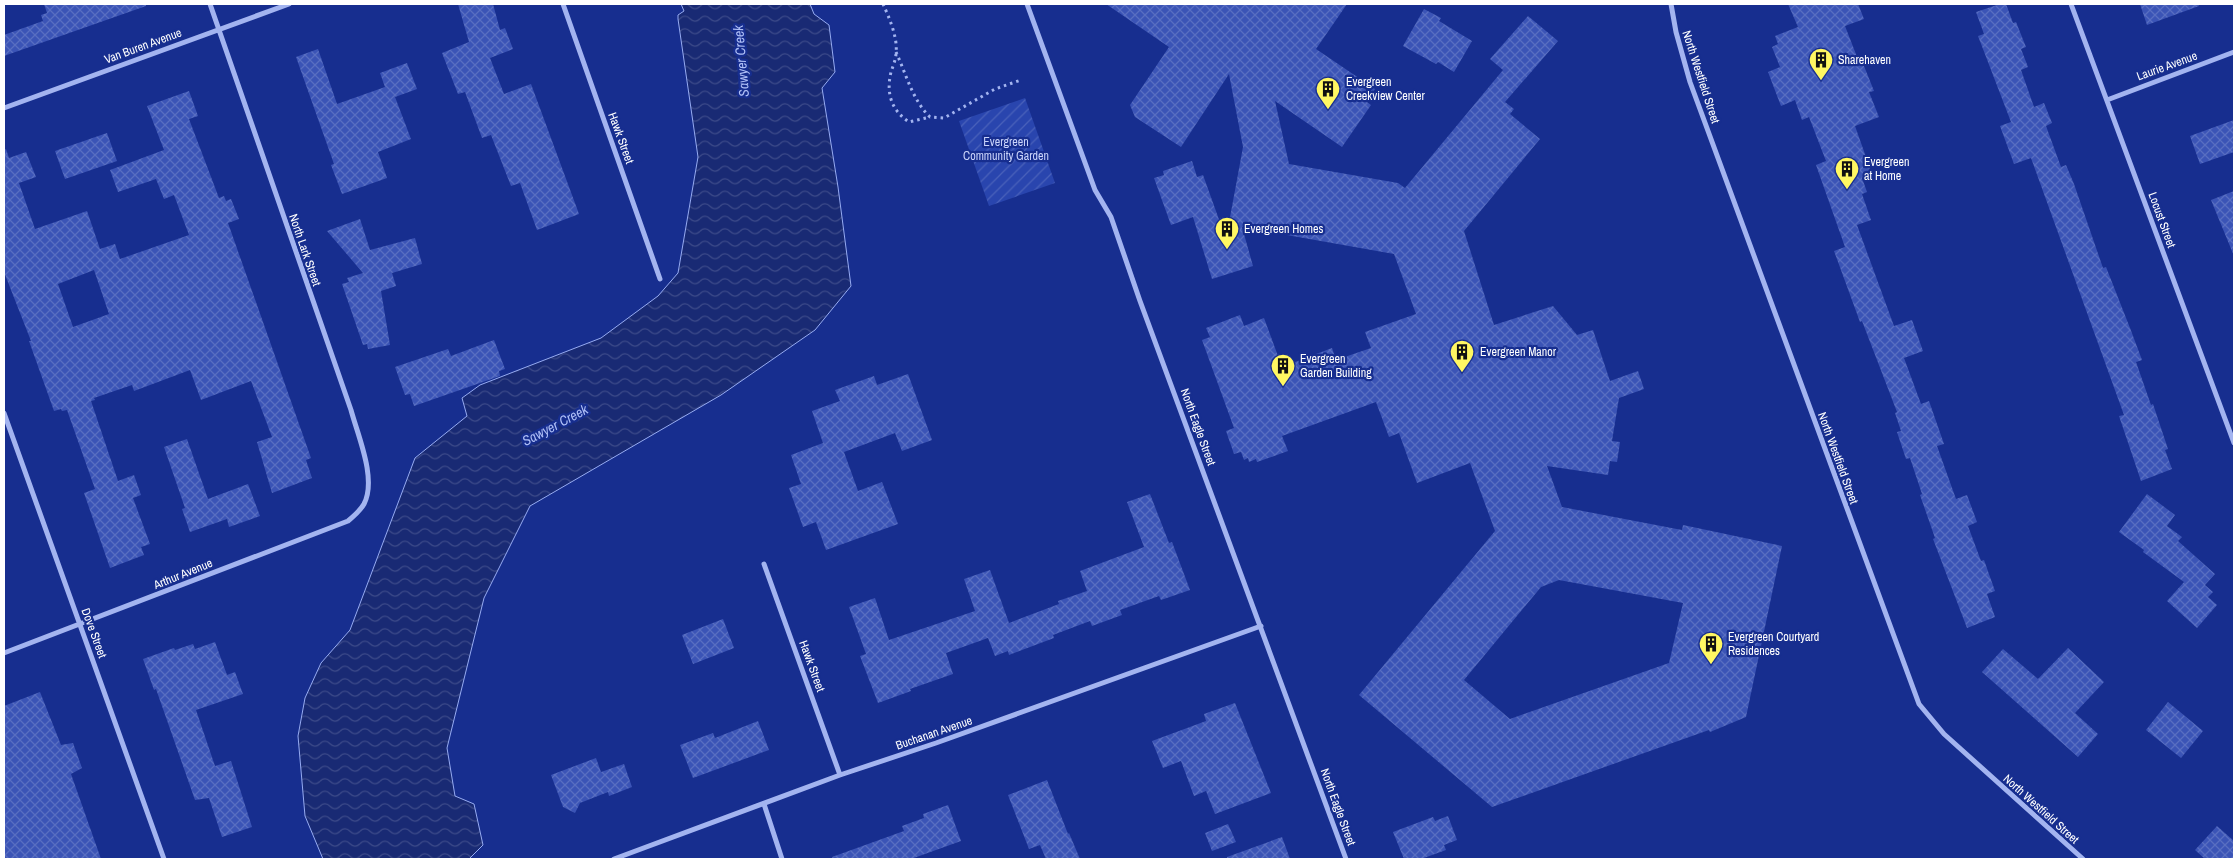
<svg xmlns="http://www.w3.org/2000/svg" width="2238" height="863" font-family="'Archivo Narrow',sans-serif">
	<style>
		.garden { fill: url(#garden-furrows) }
		.water { fill: url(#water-waves); stroke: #96abf2 }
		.building { fill: url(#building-cross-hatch); fill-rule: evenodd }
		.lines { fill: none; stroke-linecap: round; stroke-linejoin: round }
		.path { stroke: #a3b4f0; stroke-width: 3; stroke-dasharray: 2.5 4; stroke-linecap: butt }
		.minor { stroke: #a3b4f0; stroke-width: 5 }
		.labels { text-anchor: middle; stroke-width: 4.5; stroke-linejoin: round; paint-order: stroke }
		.street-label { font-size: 12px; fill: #fff; stroke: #172e8f }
		.poi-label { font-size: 12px; fill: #fff; stroke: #172e8f; text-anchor: start }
		.park-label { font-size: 12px; fill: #cad4fb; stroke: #172e8f }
		.water-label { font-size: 14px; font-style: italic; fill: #afbff7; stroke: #172e8f }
	</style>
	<defs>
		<pattern id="garden-furrows" width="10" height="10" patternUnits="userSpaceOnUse" patternTransform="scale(1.25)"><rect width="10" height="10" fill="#2945ae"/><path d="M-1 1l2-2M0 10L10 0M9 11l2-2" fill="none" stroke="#4961ba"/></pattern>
		<pattern id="water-waves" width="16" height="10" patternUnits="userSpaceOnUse" patternTransform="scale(1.25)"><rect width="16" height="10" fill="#192a74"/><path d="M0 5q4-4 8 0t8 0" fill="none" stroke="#3c4a89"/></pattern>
		<pattern id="building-cross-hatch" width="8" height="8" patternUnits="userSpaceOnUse" patternTransform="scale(1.25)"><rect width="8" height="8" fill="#3b54b6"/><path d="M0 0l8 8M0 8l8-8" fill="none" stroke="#586ec1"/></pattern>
	</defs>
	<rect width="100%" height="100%" fill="#172e8f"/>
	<path class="garden" d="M1025,98L1055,183L989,206L959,121Z"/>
	<path class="water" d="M681,4H810L814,14L829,25L835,72L822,88L838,187L851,286L815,330L721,395L530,506L484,598L447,748L455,796L474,804L483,845L469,859H323L305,816L298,736L305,698L321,663L350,630L415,458L467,416L462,398L480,385L601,338L658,296L678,273L698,157L678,19V15L684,11Z"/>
	<path class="building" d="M44,4H146V6L4,56V35L43,21L41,15L47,13Z
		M458,4H493L500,30L505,28L513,49L490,58L504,94L531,84L579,214L537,230L520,183L511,186L491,135L482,138L465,92L458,94L442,53L469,42Z
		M1106,4H1347L1316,49L1375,89L1367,102L1371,105L1342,147L1275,101L1289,164L1398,183L1405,188L1503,70L1490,59L1528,16L1558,41L1505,102L1514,109L1510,114L1540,139L1464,231L1494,325L1553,306L1577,335L1593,330L1610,381L1638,371L1644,389L1619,398L1612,441L1620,442L1617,462L1610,461L1608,475L1547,466L1562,507L1682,530L1683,525L1782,546L1746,717L1710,732L1709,730L1492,807L1359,695L1495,531L1470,463L1417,483L1399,433L1389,437L1376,402L1282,436L1288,451L1257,462L1256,459L1249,462L1248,458L1244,460L1241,452L1234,454L1226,431L1234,428L1202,340L1210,337L1206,328L1240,315L1244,326L1264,318L1282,367L1332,348L1336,360L1371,348L1365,332L1416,314L1394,254L1242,227L1253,266L1212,279L1193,217L1171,225L1154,178L1164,175L1163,171L1192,161L1197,177L1203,175L1226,239L1243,147L1229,74L1181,147L1135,117L1130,105L1169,47ZM1559,580L1683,603L1669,663L1510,719L1464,680L1541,587Z
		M1788,4H1858L1864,19L1845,26L1859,62L1862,61L1874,91L1869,92L1879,117L1855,126L1872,174L1862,178L1867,192L1862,194L1871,220L1857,225L1894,326L1912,320L1923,351L1904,358L1921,404L1929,401L1944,444L1937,446L1956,499L1967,495L1977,522L1968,526L1981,561L1984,560L1995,591L1987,594L1995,617L1967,628L1933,539L1935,538L1920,495L1922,494L1910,458L1906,459L1897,432L1901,431L1895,413L1897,412L1862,321L1860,322L1834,251L1845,247L1816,165L1826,161L1809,117L1802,120L1795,100L1781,106L1768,72L1780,67L1772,47L1778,44L1775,36L1798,27Z
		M2000,4H2006L2013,23L2016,22L2026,47L2021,49L2028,67L2021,70L2034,107L2044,103L2052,123L2046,126L2061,167L2066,165L2074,184L2103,268L2106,267L2130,328L2142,360L2136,362L2151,405L2153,404L2168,449L2165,450L2172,469L2141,481L2119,416L2124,415L2031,158L2014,164L2000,126L2011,122L1978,36L1984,34L1976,12Z
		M2140,4H2198L2199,6L2147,25Z
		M1424,9L1441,18L1439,21L1472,41L1454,72L1438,62L1436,64L1403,46Z
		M318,49L337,104L385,87L380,73L407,63L417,89L395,97L411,139L378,152L387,178L342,194L331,165L334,164L296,57Z
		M189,91L198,116L189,119L219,198L224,196L226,201L231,199L239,219L228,223L311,458L306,460L312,478L272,493L257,442L272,437L251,381L201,400L190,370L134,391L132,385L94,398L95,400L91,401L118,481L134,475L141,495L133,498L150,544L141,547L144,555L110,568L84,493L95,489L67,410L62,411L61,409L54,411L29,341H31L4,272V150L6,149L9,158L26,152L36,177L19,183L35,229L87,211L100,249L115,244L120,259L189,235L174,195L164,199L156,179L118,192L110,170L164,150L147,106ZM94,270L109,314L73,327L58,284Z
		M2234,120V152L2200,164L2190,136Z
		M107,133L117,161L65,179L55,151Z
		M2234,191V256L2211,200Z
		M360,219L370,250L415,238L422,264L392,273L396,286L381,291L390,345L368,349L367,344L363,345L342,284L349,282L347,278L363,273L327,231Z
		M494,340L505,369L499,371L500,376L414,406L410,394L405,395L395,367L448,349L451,356Z
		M908,374L932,440L902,451L895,433L844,452L858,491L882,482L898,524L826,550L816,522L803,527L789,488L801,484L791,455L823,443L812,411L840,401L835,390L874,376L877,385Z
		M187,439L208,499L248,484L260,516L229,527L227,519L190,532L182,509L185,508L164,447Z
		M1150,494L1169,543L1172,542L1190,590L1161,600L1159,596L1120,610L1122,615L1092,626L1090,621L1053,635L1054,638L1009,655L1008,651L995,656L988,638L946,653L953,674L910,689L911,691L878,703L860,656L866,654L849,607L875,598L889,640L975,611L964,579L990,570L1009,623L1059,604L1058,601L1087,591L1080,571L1144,547L1127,502Z
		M2147,494L2175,515L2167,526L2182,537L2178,541L2215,574L2205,585L2213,592L2208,597L2217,605L2197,628L2167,601L2184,582L2143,552L2144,550L2119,532Z
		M723,619L734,648L693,664L682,635Z
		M215,642L227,675L235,672L243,694L196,710L215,766L231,761L252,827L222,837L209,798L195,800L156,689L154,690L143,659L174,648L175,650L193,644L195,649Z
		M2068,648L2104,682L2075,713L2098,734L2078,757L1982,672L2003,649L2038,679Z
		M40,692L61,745L73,743L82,768L71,774L101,859H4V706Z
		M2168,702L2203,731L2181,758L2146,730Z
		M1235,703L1271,793L1215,814L1206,791L1194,796L1181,761L1163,768L1152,741L1206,721L1204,714Z
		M758,721L769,750L693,778L680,745L713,733L715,738Z
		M596,758L601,772L624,764L632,787L609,796L608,792L580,803L575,813L563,807L551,775Z
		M1047,780L1068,834L1069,833L1080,859H1046L1040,845L1029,849L1008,795Z
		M948,805L961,841L911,859H833L832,857L904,831L902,826L924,818L923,814Z
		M1448,816L1457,840L1444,845L1446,850L1421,859H1404L1393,832L1433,817L1435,821Z
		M1228,824L1236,842L1212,851L1205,833Z
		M2217,826L2234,841V859H2205L2195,850Z
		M1282,837L1290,859H1227V857Z"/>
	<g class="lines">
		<path class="path" d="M883,4C889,17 898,38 896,53C896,59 893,66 891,72C886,93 891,110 909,122L930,117
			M896,52C906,74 913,101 930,117L944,118L995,89L1021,80"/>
		<path class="minor" d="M563,4L660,279
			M1027,4L1095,190L1111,217L1140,301L1346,859
			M1671,4L1676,32L1690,82L1919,704L1944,734L2083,859
			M2071,4L2234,443
			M2107,100L2234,52
			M4,108L289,4
			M4,413L164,859
			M764,564L840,775
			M4,653L348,521C354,516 360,511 364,504C377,479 358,436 351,410L210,4
			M764,804L782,859
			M614,859L840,775L936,743L1261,626"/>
	</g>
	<defs>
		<symbol id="building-pin" viewBox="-11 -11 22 30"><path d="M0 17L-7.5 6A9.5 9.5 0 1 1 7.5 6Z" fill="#fff762" stroke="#172e8f"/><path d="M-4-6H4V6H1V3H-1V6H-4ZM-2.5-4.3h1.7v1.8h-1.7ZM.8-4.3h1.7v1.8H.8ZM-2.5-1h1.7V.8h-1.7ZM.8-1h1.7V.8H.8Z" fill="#111"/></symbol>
	</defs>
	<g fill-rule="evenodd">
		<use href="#building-pin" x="1807" y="46" width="28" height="38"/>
		<use href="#building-pin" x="1314" y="75" width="28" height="38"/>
		<use href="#building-pin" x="1833" y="155" width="28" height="38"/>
		<use href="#building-pin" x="1213" y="215" width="28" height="38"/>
		<use href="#building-pin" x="1448" y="338" width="28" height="38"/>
		<use href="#building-pin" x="1269" y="352" width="28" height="38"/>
		<use href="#building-pin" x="1697" y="630" width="28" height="38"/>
	</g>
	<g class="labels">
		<g class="street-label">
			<text transform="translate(143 46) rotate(-20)" y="4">Van Buren Avenue</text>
			<text transform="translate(2167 66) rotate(-20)" y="4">Laurie Avenue</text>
			<text transform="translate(1701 77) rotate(72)" y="4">North Westfield Street</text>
			<text transform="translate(621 138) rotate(70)" y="4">Hawk Street</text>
			<text transform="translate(2162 220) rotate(70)" y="4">Locust Street</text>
			<text transform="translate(305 250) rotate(71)" y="4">North Lark Street</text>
			<text transform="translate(1198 427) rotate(70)" y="4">North Eagle Street</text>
			<text transform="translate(1838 458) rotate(70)" y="4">North Westfield Street</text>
			<text transform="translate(183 574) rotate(-22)" y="4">Arthur Avenue</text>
			<text transform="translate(94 633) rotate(70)" y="4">Dove Street</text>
			<text transform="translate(812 666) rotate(70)" y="4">Hawk Street</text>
			<text transform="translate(934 733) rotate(-19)" y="4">Buchanan Avenue</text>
			<text transform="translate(1338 807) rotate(70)" y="4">North Eagle Street</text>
			<text transform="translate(2041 809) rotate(42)" y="4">North Westfield Street</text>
		</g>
		<g class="poi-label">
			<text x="1838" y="64">Sharehaven</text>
			<text x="1346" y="86">Evergreen<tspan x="1346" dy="14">Creekview Center</tspan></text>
			<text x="1864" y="166">Evergreen<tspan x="1864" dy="14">at Home</tspan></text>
			<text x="1244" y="233">Evergreen Homes</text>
			<text x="1480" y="356">Evergreen Manor</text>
			<text x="1300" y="363">Evergreen<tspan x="1300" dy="14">Garden Building</tspan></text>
			<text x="1728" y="641">Evergreen Courtyard<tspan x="1728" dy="14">Residences</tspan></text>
		</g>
		<g class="park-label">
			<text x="1006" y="146">Evergreen<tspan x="1006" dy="14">Community Garden</tspan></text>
		</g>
		<g class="water-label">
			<text transform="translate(741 61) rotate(-95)" y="5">Sawyer Creek</text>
			<text transform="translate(555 425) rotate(-28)" y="5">Sawyer Creek</text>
		</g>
	</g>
	<rect width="2238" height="863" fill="none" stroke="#ffffff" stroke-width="10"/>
</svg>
